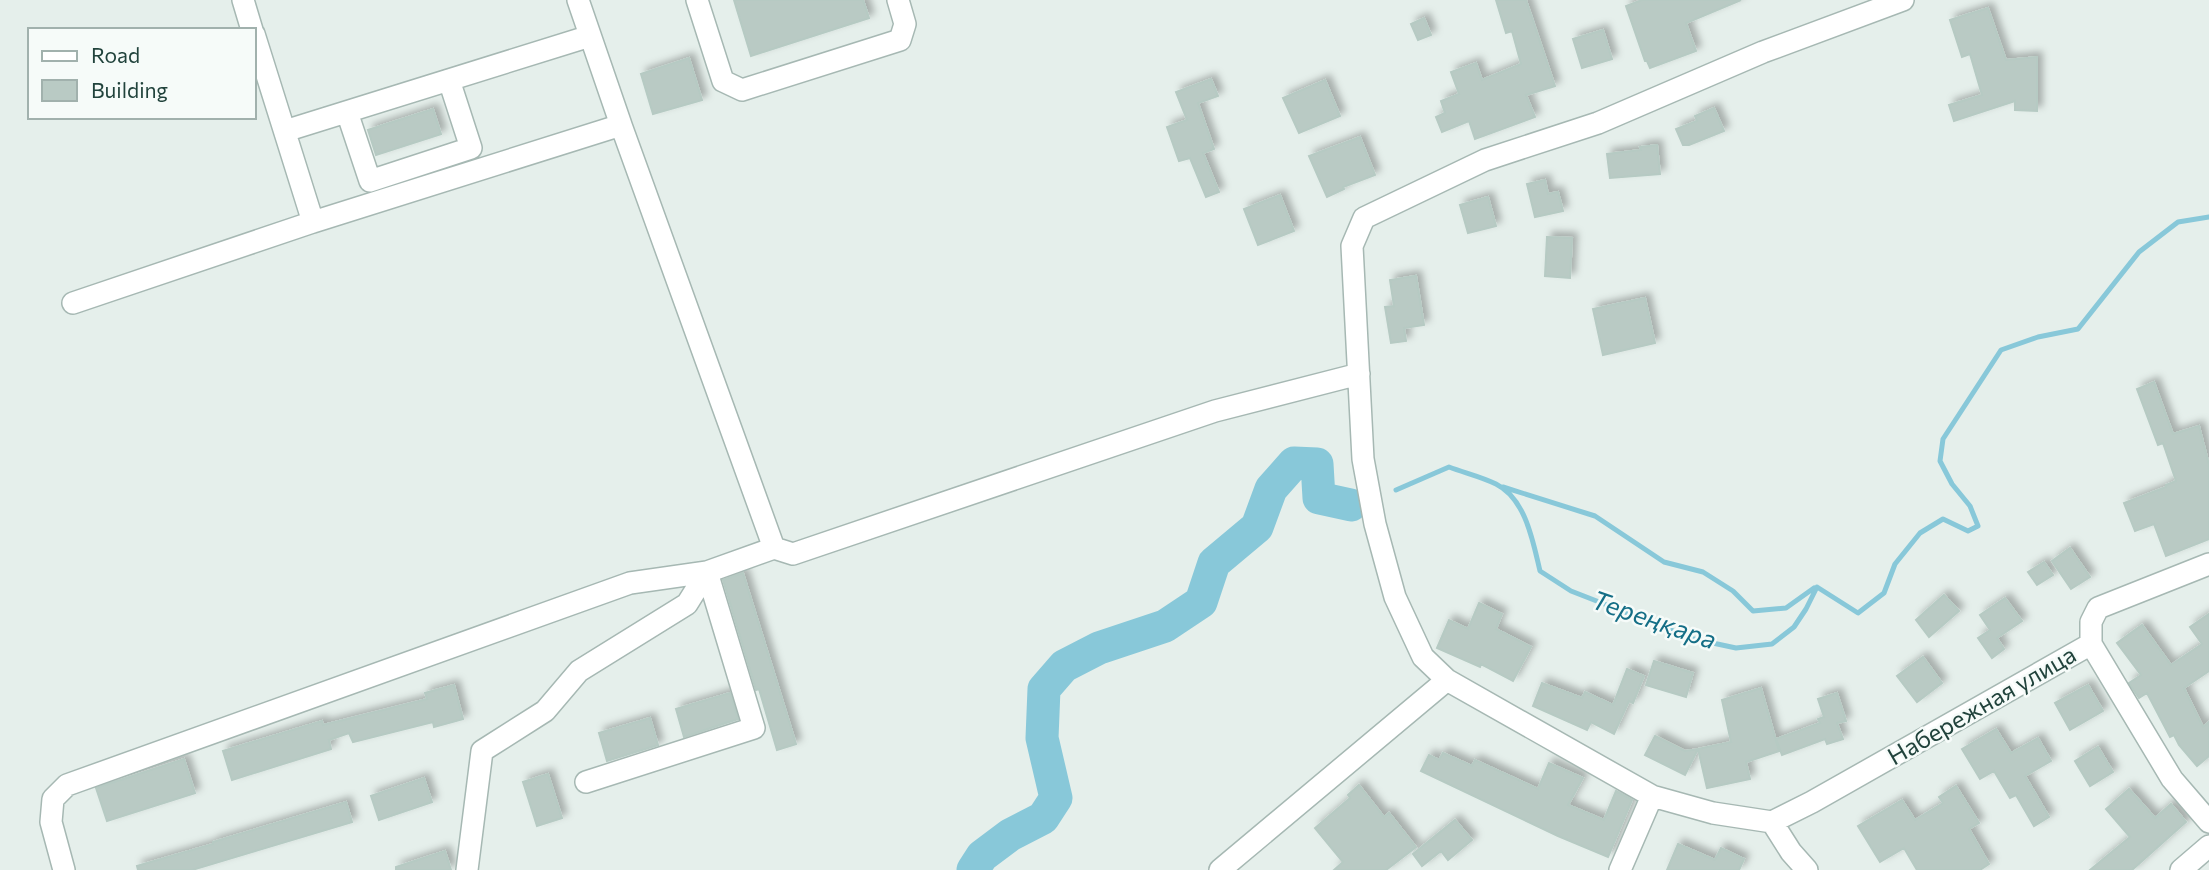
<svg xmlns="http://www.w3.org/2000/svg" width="2209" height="870" font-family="Commissioner,sans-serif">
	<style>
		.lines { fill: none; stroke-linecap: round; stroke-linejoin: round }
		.stream { stroke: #88c8d9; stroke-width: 5 }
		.river { stroke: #88c8d9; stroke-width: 33 }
		.building { fill: #b9cac4; stroke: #b6cac3; stroke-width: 2; filter: url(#shadow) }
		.minor-casing { stroke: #a6b8b3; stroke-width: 24 }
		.minor { stroke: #fff; stroke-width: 21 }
		.labels { text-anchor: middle; stroke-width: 5; stroke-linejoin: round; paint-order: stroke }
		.street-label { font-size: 24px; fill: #21433c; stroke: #f6fbf9 }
		.water-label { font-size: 26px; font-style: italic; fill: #146e86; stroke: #f6fbf9 }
	</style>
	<defs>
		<filter id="shadow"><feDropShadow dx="5" dy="-5" stdDeviation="3.5" flood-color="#0004"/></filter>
	</defs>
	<rect width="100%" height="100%" fill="#e5efeb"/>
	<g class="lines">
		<path class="stream" d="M1503,487L1595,516L1664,562L1703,572L1733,591L1753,611L1786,608L1814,588
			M1396,490L1449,467C1465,473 1482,477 1496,484C1526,499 1533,542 1540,571L1571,591L1694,639L1736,648L1772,644L1794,627L1806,609L1817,587L1858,613L1884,593L1895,564L1920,533L1943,519L1968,531L1978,526L1970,506L1952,484L1940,461L1943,439L2001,350L2038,337L2078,329L2139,252L2178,222L2209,217"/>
		<path class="river" d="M973,870L982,856L1010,835L1043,818L1056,798L1042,738L1044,689L1064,666L1099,648L1165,626L1201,602L1214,563L1257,527L1271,489L1294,463L1317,464L1319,498L1351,505"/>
	</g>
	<path class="building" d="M734,0H863L869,18L751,56Z
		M1496,0H1526L1555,86L1526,95L1535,117L1475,139L1469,121L1442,132L1436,117L1445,113L1441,101L1459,94L1451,72L1476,63L1482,80L1521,64L1512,31L1506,33Z
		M1642,0H1741L1686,23L1696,51L1650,68L1647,61H1645L1626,6Z
		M1988,8L2006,60L2037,57V111L2015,110V101L1954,121L1949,105L1982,95L1970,54L1962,57L1950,20Z
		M1424,18L1431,35L1418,40L1411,24Z
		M1603,30L1612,59L1582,68L1573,39Z
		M689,58L702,100L653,114L641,74Z
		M1211,79L1218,96L1198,103L1214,149L1203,153L1219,192L1206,197L1190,158L1179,161L1167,127L1187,120L1176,92Z
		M1325,80L1340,116L1299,133L1283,98Z
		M1714,108L1724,131L1689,145H1683L1676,129L1697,121L1695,116Z
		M433,109L441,134L376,155L368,130Z
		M1360,137L1375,175L1343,187L1344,189L1327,197L1309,156Z
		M1657,145L1660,174L1610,178L1607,154L1641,150L1640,147Z
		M1545,180L1548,194L1558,192L1563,211L1535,217L1527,184Z
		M1280,195L1294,231L1258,245L1244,209Z
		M1488,197L1496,226L1468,233L1460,205Z
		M1547,237L1572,238L1570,278L1545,276Z
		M1416,276L1424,325L1404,328L1406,341L1391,343L1385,307L1394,306L1390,280Z
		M1645,298L1655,343L1603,355L1593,309Z
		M2154,382L2173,434L2199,426L2209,465V539L2166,556L2154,524L2135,531L2124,503L2166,487V485L2176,481L2163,443L2158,445L2137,389Z
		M2070,548L2090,577L2071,589L2052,561Z
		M2044,562L2053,575L2037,585L2028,572Z
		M743,573L796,744L777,750L759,689L756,690L723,580Z
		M1944,595L1959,611L1929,637L1916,620Z
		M2005,598L2022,621L1997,638L2004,649L1992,658L1978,638L1990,630L1980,615Z
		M1479,603L1502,614L1496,629L1531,647L1513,681L1481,664L1480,667L1437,648L1449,620L1468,629Z
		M2209,614V671L2184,688L2203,727L2209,722V756L2197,766L2179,745L2174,735L2170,737L2147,693L2139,698L2129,683L2141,675L2117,643L2142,625L2171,665L2202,644L2190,627Z
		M1923,657L1942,683L1917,702L1897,676Z
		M1654,661L1693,673L1686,697L1646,685Z
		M1627,669L1644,676L1633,703L1629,701L1614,734L1591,722L1587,730L1533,706L1542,683L1582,698L1585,692L1613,705Z
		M454,685L463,719L434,727L433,722L353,742L349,733L329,740L331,749L232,780L223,751L322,721L323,725L427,699L425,693Z
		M2088,685L2103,711L2070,730L2055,703Z
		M1761,688L1779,751L1746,762L1750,779L1707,788L1698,749L1731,742L1722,700Z
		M730,693L738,719L684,737L676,709Z
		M1837,693L1846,721L1837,723L1843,739L1827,744L1825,739L1782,755L1776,739L1820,723L1818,719L1824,717L1818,699Z
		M650,718L658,745L607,761L599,733Z
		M1996,729L2011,753L2038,738L2051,761L2025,776L2049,817L2034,826L2016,795L2010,798L1994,771L1980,779L1962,749Z
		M1655,736L1685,751L1698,749L1685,775L1645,755Z
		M2098,747L2113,772L2090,786L2075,761Z
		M1443,753L1472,766L1475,760L1538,789L1549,763L1583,778L1568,805L1604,820L1616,791L1632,800L1608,857L1558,836L1421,771L1429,755L1439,760Z
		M184,759L195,793L107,821L96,788Z
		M548,774L562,818L537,826L523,782Z
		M424,778L432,802L379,820L371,796Z
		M1359,785L1384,817L1389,813L1416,847L1386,870H1334L1343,862L1315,828L1350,798L1348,795Z
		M1956,786L1979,823L1969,829L1989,864L1980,870H1917L1904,848L1880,862L1858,826L1902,800L1915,820L1943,803L1939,797Z
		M2129,789L2155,818L2171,804L2186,822L2132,870H2090L2130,837L2106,809Z
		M346,802L352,822L192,870H138L137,866L213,844V842Z
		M1455,820L1472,840L1448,860L1441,851L1422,866L1413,854Z
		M1678,844L1715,860L1721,848L1744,859L1739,870H1667Z
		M445,851L451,870H396V867Z"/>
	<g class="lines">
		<defs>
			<path id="minor" d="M243,0L252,30
				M697,0L723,81L742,90L900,40L905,24L898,0
				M347,112L370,181L471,148L449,80
				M621,125L774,548L793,554L1215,411L1359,374
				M285,131L590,36
				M313,222L621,125L578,0
				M73,303L313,222L254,34
				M2091,644L2172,779L2209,822
				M2091,644V622L2098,608L2209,564
				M586,782L754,728L707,572
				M1772,822L1812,802L2091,644
				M64,870L51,822L53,799L67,785L630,583L707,572L774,548
				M467,870L482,751L545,711L579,671L687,604L707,572
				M1220,870L1447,680
				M1620,870L1652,796
				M1807,870L1791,852L1772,822L1713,813L1652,796L1447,680L1423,657L1395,597L1375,524L1363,459L1352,246L1364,218L1485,160L1598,123L1763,52L1903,0
				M2181,870L2209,846"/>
		</defs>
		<use href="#minor" class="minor-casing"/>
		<use href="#minor" class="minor"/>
	</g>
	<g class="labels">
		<g class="street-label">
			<text transform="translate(1982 706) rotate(-30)" y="8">Набережная улица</text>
		</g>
		<g class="water-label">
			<text transform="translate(1654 620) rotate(19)" y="9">Тереңқара</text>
		</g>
	</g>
	<rect x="28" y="28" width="228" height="91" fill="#f6fbf9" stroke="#a1b1ad" stroke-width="2"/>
	<rect x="42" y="51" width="35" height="10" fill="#ffffff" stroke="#a1b1ad" stroke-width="2"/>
	<text x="91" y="63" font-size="21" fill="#21433c">Road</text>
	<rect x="42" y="80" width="35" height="21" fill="#b9cac4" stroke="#a1b1ad" stroke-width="2"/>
	<text x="91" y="98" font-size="21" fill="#21433c">Building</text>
</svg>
